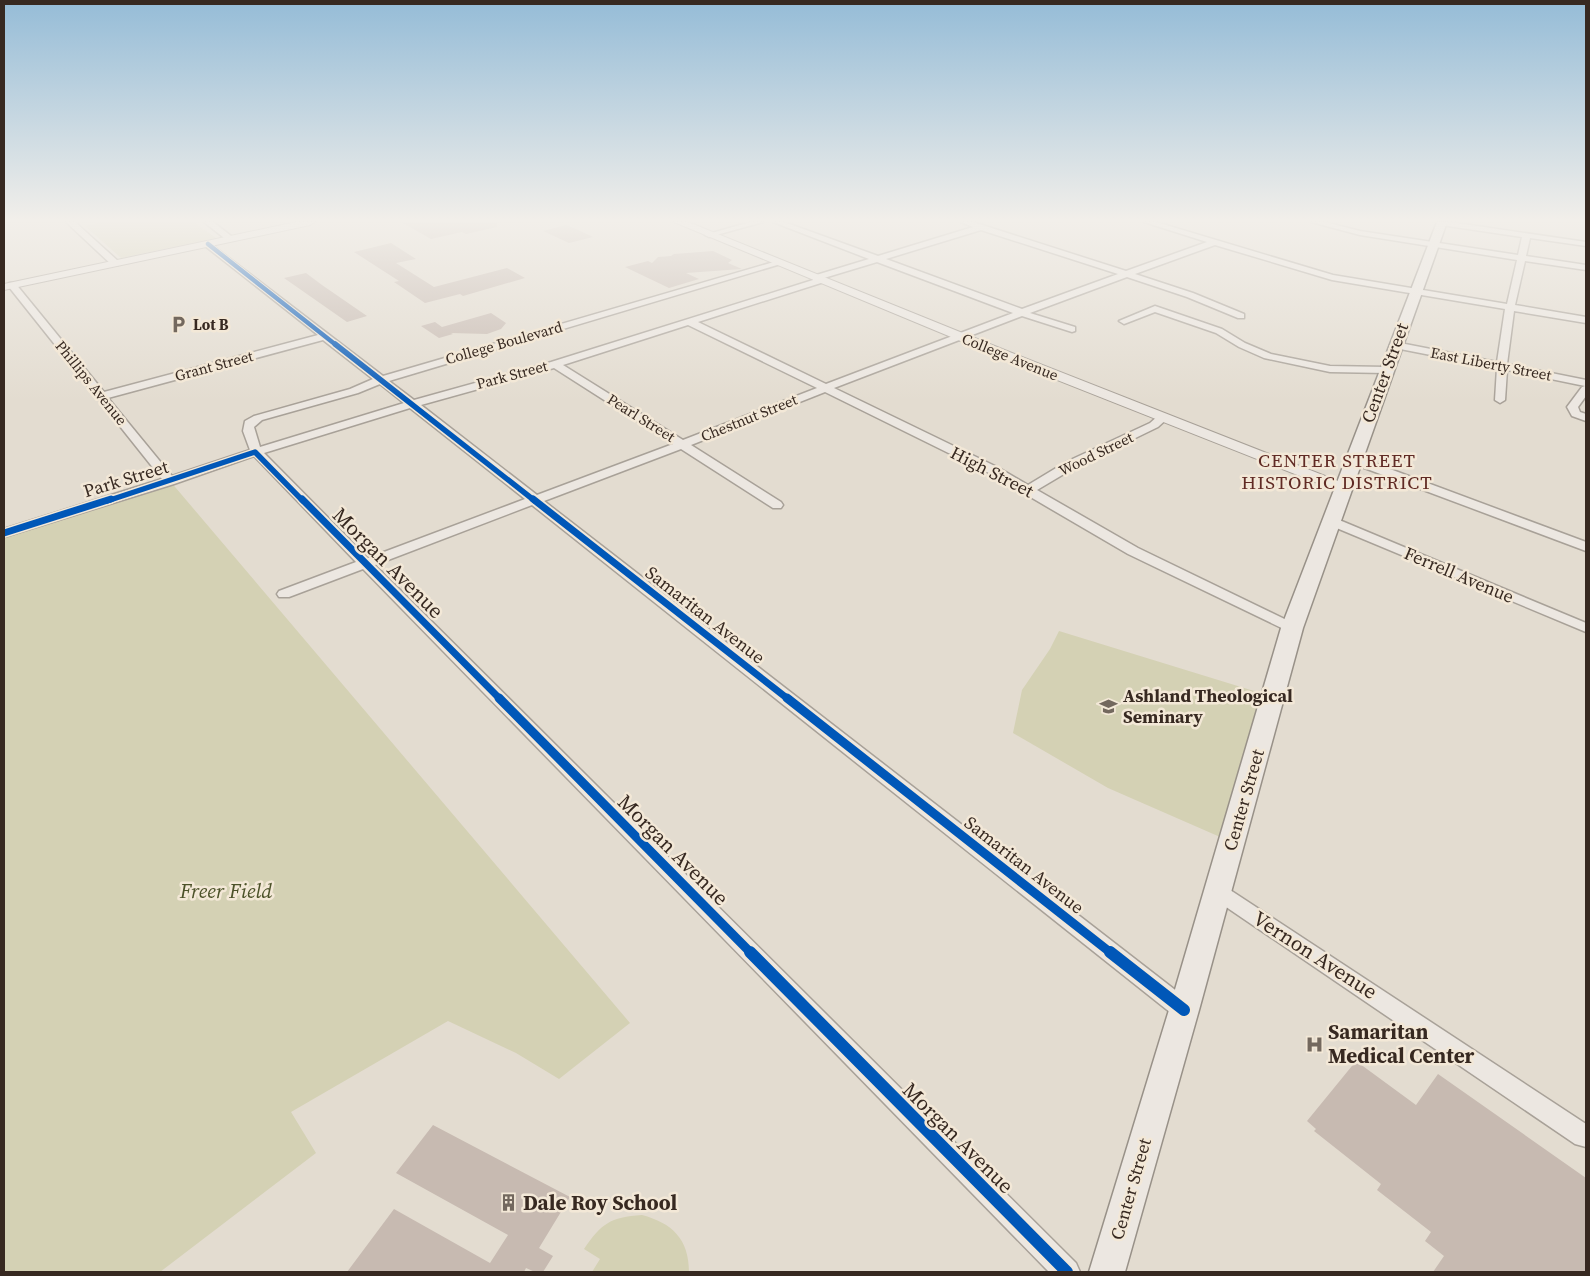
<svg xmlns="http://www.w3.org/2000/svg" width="1590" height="1276" font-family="'Source Serif 4',serif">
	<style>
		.green { fill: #d4d1b4 }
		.building { fill: #c7bab1 }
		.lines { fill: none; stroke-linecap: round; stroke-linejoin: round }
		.minor-casing { stroke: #a8a198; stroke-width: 3 }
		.tertiary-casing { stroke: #a8a198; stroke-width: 2 }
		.secondary-casing { stroke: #989188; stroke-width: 3 }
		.minor { fill: #ece7e1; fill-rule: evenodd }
		.tertiary { fill: #ece7e1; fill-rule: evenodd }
		.secondary { fill: #ece7e1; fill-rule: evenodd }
		.cycleway-far4-casing { stroke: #f3e8d7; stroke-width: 6 }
		.cycleway-far3-casing { stroke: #f3e8d7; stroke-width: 8 }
		.cycleway-far2-casing { stroke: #f3e8d7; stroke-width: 10 }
		.cycleway-far1-casing { stroke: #f3e8d7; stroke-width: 12 }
		.cycleway-casing { stroke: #f3e8d7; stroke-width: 15 }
		.cycleway-far4 { stroke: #0057b8; stroke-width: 4.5 }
		.cycleway-far3 { stroke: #0057b8; stroke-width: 5.5 }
		.cycleway-far2 { stroke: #0057b8; stroke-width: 7 }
		.cycleway-far1 { stroke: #0057b8; stroke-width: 9 }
		.cycleway { stroke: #0057b8; stroke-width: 12 }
		.labels { text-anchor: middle; stroke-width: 5; stroke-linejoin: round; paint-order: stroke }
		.far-poi-label { font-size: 15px; font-weight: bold; fill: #372921; stroke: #f3e8d7; text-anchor: start }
		.far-street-label { font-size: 15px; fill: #372921; stroke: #f3e8d7 }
		.street-label { font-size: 18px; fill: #372921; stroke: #f3e8d7 }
		.poi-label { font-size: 18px; font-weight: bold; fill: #372921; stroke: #f3e8d7; text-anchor: start }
		.neighbourhood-label { font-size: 19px; letter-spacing: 1px; fill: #602a24; stroke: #f3e8d7 }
		.near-street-label { font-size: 21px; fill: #372921; stroke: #f3e8d7 }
		.near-park-label { font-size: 21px; font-style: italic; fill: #4c5229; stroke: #f3e8d7 }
		.near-poi-label { font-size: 21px; font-weight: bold; fill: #372921; stroke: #f3e8d7; text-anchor: start }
	</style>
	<rect width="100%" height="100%" fill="#e3dcd0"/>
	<path class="green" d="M103,222H194L216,238L121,258L85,226Z
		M170,481L630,1023L559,1079L516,1053L448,1021L291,1112L316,1153L160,1272H4V533Z
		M1059,631L1267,695L1227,840L1108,788L1013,733L1022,690L1050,649Z
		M642,1215C672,1223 689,1239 689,1272H592L600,1259L584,1249C601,1224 610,1217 642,1215Z"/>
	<path class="building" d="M401,222H497V227L466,234L462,232L431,239Z
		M566,225L576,229L593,237L569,243L543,231Z
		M391,243L416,259L396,263L434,287L507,268L525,278L463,296L460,294L425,303L394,282L399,281L354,252Z
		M713,251L732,260L728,263L742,269L686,273L699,279L669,288L625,267L648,261L652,263L658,257L671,256L674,254Z
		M306,273L322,285L367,316L347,322L284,278Z
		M491,313L506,323L501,329L487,334L451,333L453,334L439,338L421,326L435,322L442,327Z
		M1356,1061L1416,1105L1438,1074L1586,1178V1272H1433L1444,1256L1425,1241L1431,1232L1377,1190L1381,1184L1314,1131L1316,1129L1307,1121Z
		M433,1125L570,1197L539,1248L553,1256L543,1272H535L526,1268L524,1272H347L394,1209L490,1263L508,1235L396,1173Z"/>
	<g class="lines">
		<defs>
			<path id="minor" d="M66,222H75L118,261V265H112Z
				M204,222H213L235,239L228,241Z
				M750,222H763L709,237L705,235Z
				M773,222H784L878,256L973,227L961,222H973L1126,271L1207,242L1144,222H1156L1333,275L1507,304L1517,260L1360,235L1311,222H1325L1360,231L1518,255L1522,237L1441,225L1437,223L1450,222L1586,242V246L1530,238L1526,256L1586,265V270L1525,261L1515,305L1586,317V323L1514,311L1507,364L1586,380V396L1578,407L1580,412L1586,414V421L1572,416L1567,407L1582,387L1585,386L1507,370L1505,400L1500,403L1495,400L1497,368L1395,348L1390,345L1395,342L1497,362L1505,309L1332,280L1215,245L1135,274L1193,293L1244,314V318H1238L1187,297L1127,277L1030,313L1075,327V331L1072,332L1022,316L834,388L999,468L1028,485L1066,462L1150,423L1159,415H1167L1169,417L1158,427L1074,468L1037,490L1138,548L1297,625L1299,628L1297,631L1292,633L1128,554L991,474L825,392L691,445L781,502L783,505L781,508H773L681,449L544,501L1192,1003L1195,1010L1192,1017L1184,1019L1176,1017L532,505L375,565L1076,1263L1080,1272H1049L363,569L289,597H279L277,594L279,591L356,562L254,456L174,484L4,537V529L162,479L9,287V283H15L104,392L318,335L205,246L204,244L208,242L383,376L777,261L784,263L389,381L414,400L551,362L813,280V276L869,259ZM981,230L1118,274L1022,309L886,259ZM877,262L1013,313L826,384L698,322L824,282V278ZM688,325L817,388L683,440L563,365ZM323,340L373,379L350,389L254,416L245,421L243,431L250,450L172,476L108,398ZM554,368L673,444L537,495L421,405ZM380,384L404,403L260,447L254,427L262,420L358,393ZM410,408L525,499L368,558L264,453Z
				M1155,306L1222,329L1245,343L1271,354L1330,366L1386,367L1391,370L1386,373L1330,372L1264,358L1239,347L1216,333L1155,312L1124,324L1119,321Z
				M1355,456L1586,542V551L1351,463L1349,460L1351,457Z
				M1332,517L1586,623V632L1327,524L1326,521L1327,518Z
				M1217,883L1224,886L1586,1124V1147L1575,1144L1210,896L1207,891L1210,886Z"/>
			<path id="tertiary" d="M296,222H315L310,225L4,290V284Z
				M674,222H688L1012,353L1348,485L1351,488L1348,491H1338L1004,359Z"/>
			<path id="secondary" d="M1437,222H1447L1303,628L1199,1010L1125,1272H1089L1169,1010L1281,628Z"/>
		</defs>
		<use href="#minor" class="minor-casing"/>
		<use href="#tertiary" class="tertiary-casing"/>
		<use href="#secondary" class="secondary-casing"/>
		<use href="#minor" class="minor"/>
		<use href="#tertiary" class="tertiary"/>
		<use href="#secondary" class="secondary"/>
		<defs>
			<path id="cycleway-far4" d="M208,244L336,345"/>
			<path id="cycleway-far3" d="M335,344L535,501
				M107,501L255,452L303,501"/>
			<path id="cycleway-far2" d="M302,499L500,699
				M533,499L788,699
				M4,533L111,499"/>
			<path id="cycleway-far1" d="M499,698L751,953
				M787,698L1111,953"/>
			<path id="cycleway" d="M750,952L1067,1272
				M1110,952L1184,1010"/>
		</defs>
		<use href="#cycleway-far4" class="cycleway-far4-casing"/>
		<use href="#cycleway-far3" class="cycleway-far3-casing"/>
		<use href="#cycleway-far2" class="cycleway-far2-casing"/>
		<use href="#cycleway-far1" class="cycleway-far1-casing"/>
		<use href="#cycleway" class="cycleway-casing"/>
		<use href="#cycleway-far4" class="cycleway-far4"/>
		<use href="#cycleway-far3" class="cycleway-far3"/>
		<use href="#cycleway-far2" class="cycleway-far2"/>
		<use href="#cycleway-far1" class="cycleway-far1"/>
		<use href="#cycleway" class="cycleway"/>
	</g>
	<linearGradient id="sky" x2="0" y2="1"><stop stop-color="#95bcd7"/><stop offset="0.55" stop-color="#f2efea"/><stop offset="1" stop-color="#f2efea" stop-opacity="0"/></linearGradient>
	<rect width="1590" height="401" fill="url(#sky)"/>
	<defs>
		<symbol id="parking-bare" viewBox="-9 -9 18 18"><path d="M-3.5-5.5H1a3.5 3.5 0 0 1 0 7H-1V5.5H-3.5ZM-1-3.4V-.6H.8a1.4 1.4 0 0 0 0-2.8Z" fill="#73685e" stroke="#f3e8d7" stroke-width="2.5" paint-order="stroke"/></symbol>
		<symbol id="university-bare" viewBox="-9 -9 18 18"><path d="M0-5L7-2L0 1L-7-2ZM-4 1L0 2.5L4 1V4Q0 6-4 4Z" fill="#73685e" stroke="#f3e8d7" stroke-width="2.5" paint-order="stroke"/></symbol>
		<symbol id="hospital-bare" viewBox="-9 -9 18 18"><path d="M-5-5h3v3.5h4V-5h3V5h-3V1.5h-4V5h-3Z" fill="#73685e" stroke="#f3e8d7" stroke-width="2.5" paint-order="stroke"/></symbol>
		<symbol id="building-bare" viewBox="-9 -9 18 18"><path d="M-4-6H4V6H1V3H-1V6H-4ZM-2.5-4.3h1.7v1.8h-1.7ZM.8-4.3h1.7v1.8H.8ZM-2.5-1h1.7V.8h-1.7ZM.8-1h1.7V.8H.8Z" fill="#73685e" stroke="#f3e8d7" stroke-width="2.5" paint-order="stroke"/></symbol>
	</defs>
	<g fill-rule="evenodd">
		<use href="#parking-bare" x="166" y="312" width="25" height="25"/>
		<use href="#university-bare" x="1096" y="694" width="25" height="25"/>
		<use href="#hospital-bare" x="1302" y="1032" width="25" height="25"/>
		<use href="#building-bare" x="496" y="1190" width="25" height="25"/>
	</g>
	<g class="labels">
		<g class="far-poi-label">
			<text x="193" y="330">Lot B</text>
		</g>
		<g class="far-street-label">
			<text transform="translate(504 343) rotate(-16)" y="5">College Boulevard</text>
			<text transform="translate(1010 357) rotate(22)" y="5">College Avenue</text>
			<text transform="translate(1491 364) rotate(11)" y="5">East Liberty Street</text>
			<text transform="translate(214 366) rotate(-15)" y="5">Grant Street</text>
			<text transform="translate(512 375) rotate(-15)" y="5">Park Street</text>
			<text transform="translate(91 383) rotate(51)" y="5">Phillips Avenue</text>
			<text transform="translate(641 418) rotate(32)" y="5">Pearl Street</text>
			<text transform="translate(749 418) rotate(-22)" y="5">Chestnut Street</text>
			<text transform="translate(1096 454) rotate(-26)" y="5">Wood Street</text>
		</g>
		<g class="street-label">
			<text transform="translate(1385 373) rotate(-70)" y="6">Center Street</text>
			<text transform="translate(992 472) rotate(27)" y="6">High Street</text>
			<text transform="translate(126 479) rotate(-17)" y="6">Park Street</text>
			<text transform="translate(1459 575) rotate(23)" y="6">Ferrell Avenue</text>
			<text transform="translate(705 615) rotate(38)" y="6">Samaritan Avenue</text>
			<text transform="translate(1244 800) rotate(-74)" y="6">Center Street</text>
			<text transform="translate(1024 865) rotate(38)" y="6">Samaritan Avenue</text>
			<text transform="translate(1131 1189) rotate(-74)" y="6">Center Street</text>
		</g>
		<g class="poi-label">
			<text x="1123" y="702">Ashland Theological<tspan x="1123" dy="21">Seminary</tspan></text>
		</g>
		<g class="neighbourhood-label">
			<text x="1337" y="467">CENTER STREET<tspan x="1337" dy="22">HISTORIC DISTRICT</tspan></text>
		</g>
		<g class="near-street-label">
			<text transform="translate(388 563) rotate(45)" y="7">Morgan Avenue</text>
			<text transform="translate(673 850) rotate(45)" y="7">Morgan Avenue</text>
			<text transform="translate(1315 955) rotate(33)" y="7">Vernon Avenue</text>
			<text transform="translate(958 1138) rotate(45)" y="7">Morgan Avenue</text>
		</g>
		<g class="near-park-label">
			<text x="226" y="898">Freer Field</text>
		</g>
		<g class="near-poi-label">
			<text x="1328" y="1039">Samaritan<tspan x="1328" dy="24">Medical Center</tspan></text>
			<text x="523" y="1210">Dale Roy School</text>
		</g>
	</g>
	<rect width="1590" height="1276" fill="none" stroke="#372921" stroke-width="10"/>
</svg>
